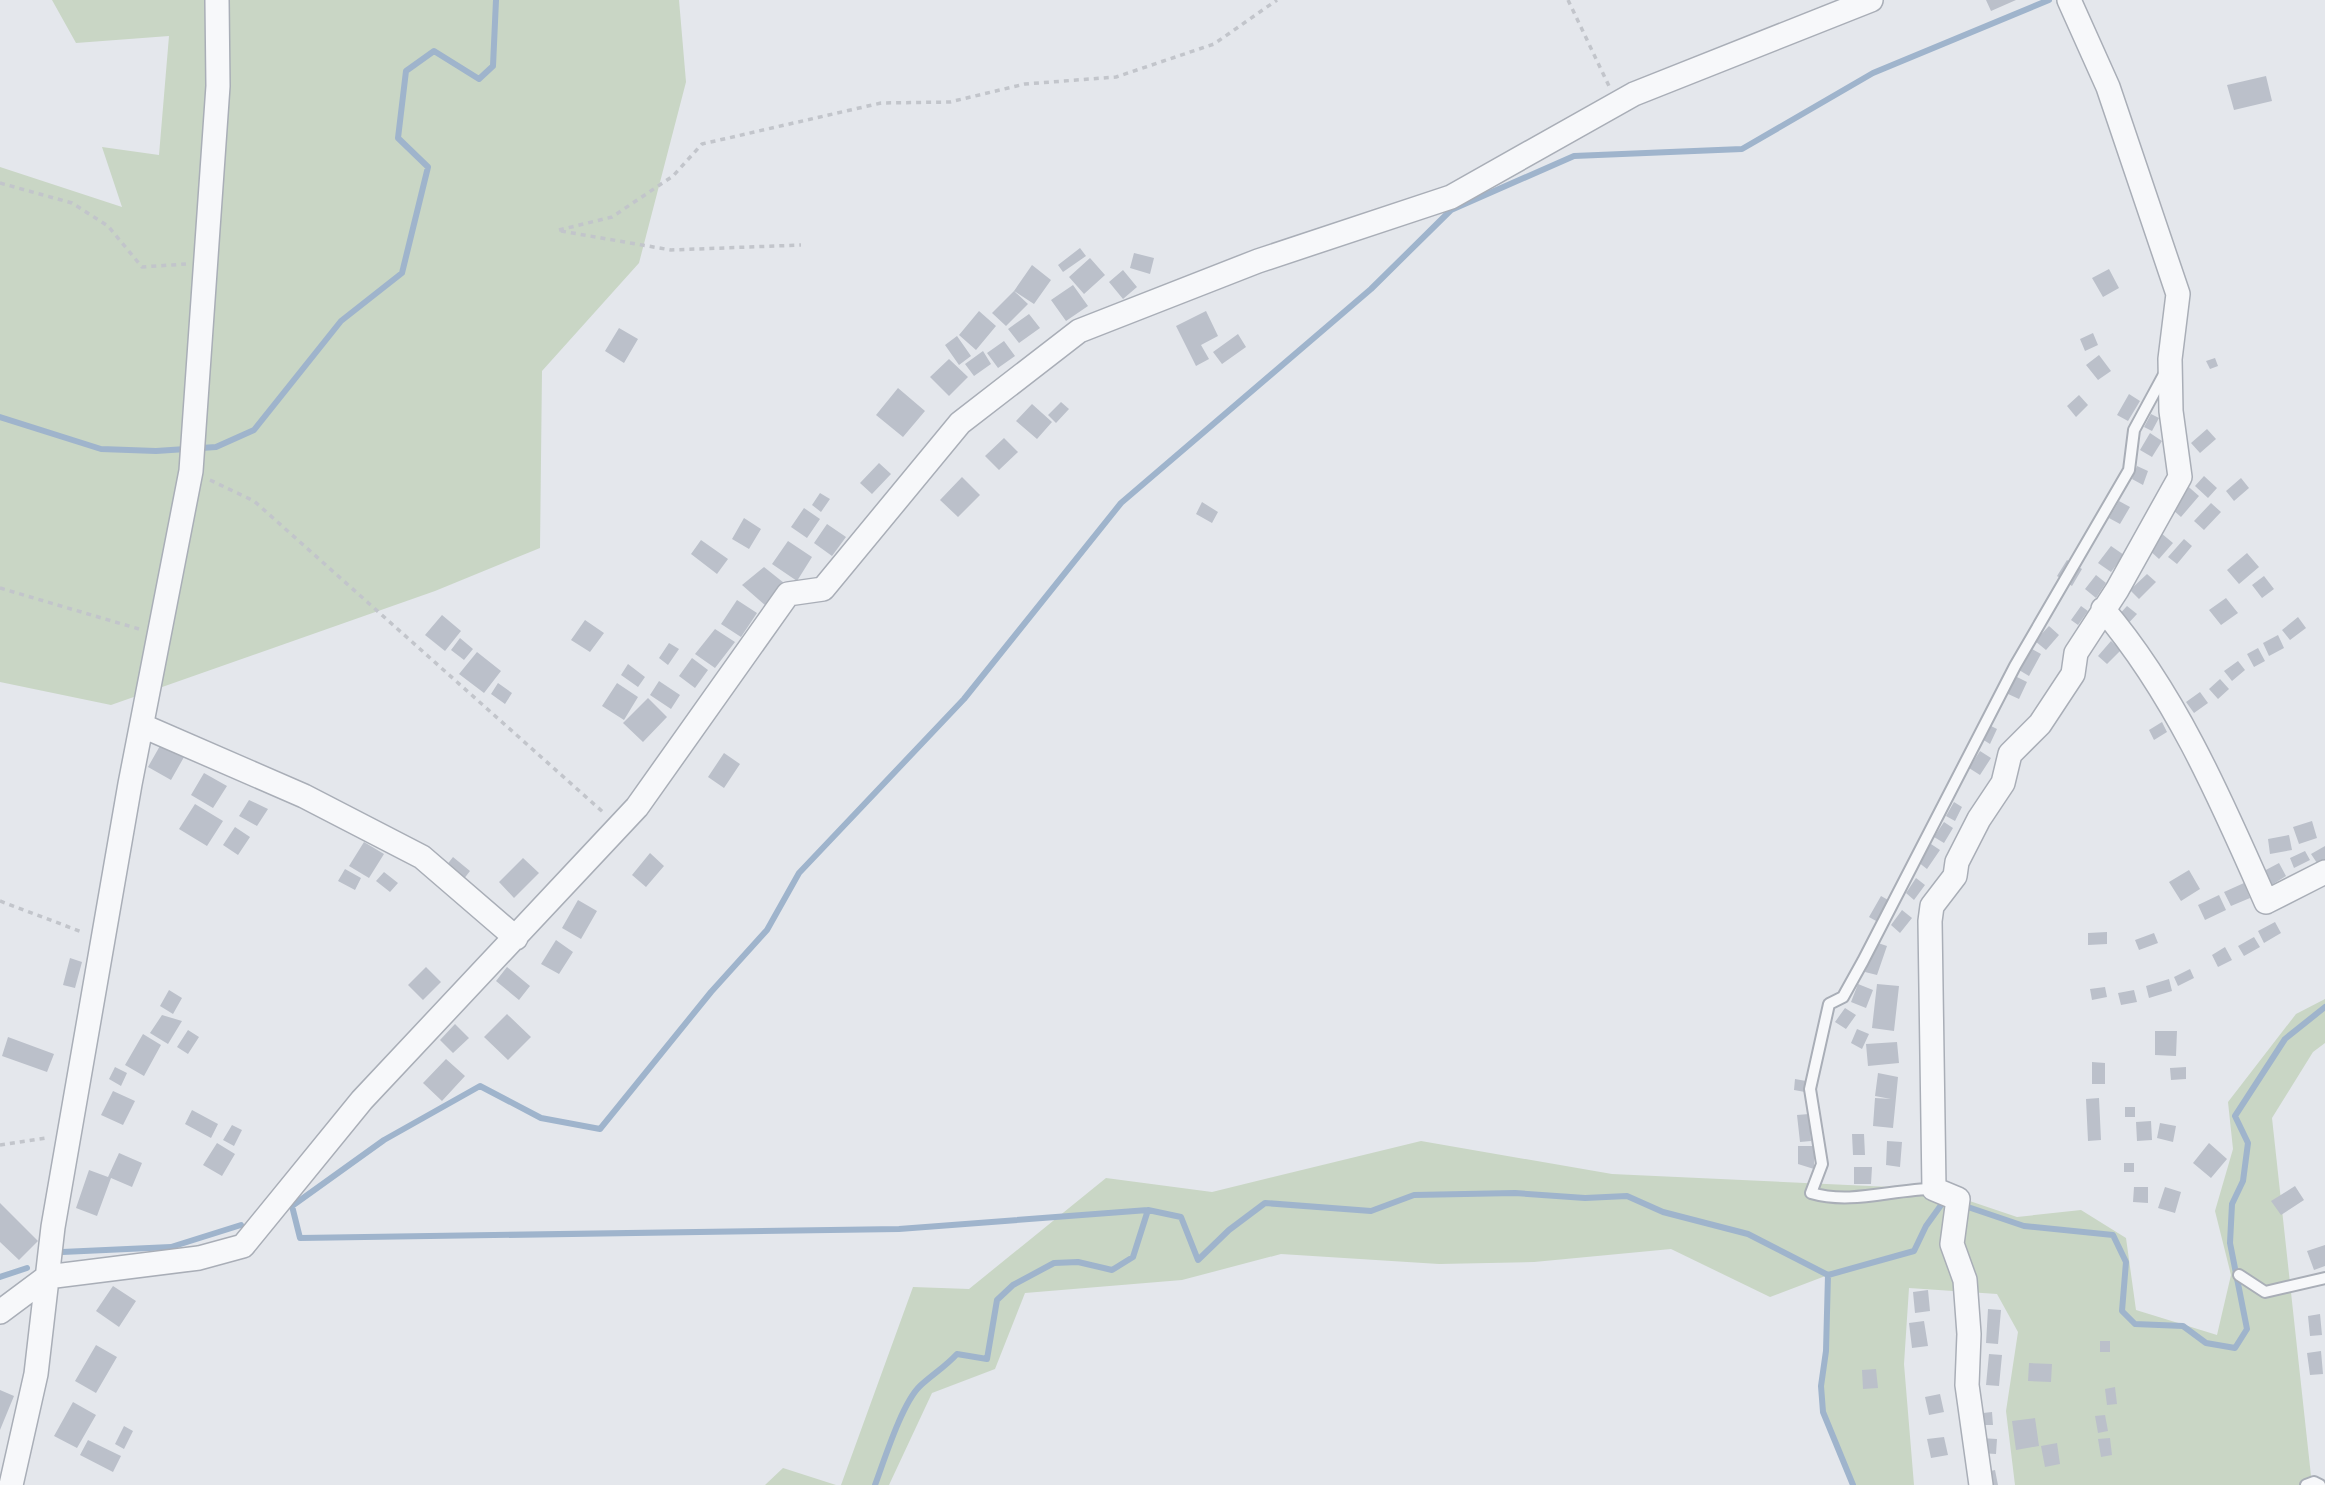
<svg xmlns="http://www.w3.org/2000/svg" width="2325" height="1485" font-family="'Work Sans',sans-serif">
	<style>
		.green { fill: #c9d6c5 }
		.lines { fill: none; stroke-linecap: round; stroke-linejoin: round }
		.stream { stroke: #9fb4cc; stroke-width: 6 }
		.building { fill: #bbc0ca }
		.service-casing { stroke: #a9aeb7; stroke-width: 14 }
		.minor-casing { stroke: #a9aeb7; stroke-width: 26 }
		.path { stroke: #c2c5cb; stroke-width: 3.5; stroke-dasharray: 5 5; stroke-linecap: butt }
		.service { stroke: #f7f8fa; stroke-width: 10 }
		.minor { stroke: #f7f8fa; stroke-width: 23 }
	</style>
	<rect width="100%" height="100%" fill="#e4e7ec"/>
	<path class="green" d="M52,0H679L686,82L639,263L542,371L540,548L435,591L111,705L0,682V167L122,207L102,147L159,155L169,36L76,43Z
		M2325,999V1043L2313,1052L2272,1118L2312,1485H2015L2006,1411L2018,1332L1997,1294L1909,1288L1904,1364L1914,1485H1853L1823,1412L1821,1386L1826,1351L1828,1275L1770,1297L1671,1249L1534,1262L1439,1264L1281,1254L1182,1280L1025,1293L995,1369L932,1393L889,1485H841L913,1287L969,1289L1106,1178L1212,1192L1421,1141L1612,1174L1934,1189L2017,1217L2081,1210L2126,1238L2136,1310L2217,1335L2231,1275L2215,1211L2233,1149L2228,1102L2296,1014Z
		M783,1468L836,1485H765Z"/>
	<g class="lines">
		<path class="stream" d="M0,417L101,449L156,451L216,447L254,430L341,321L402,273L428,167L398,138L406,71L434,51L479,79L493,66L496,0
			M1962,1205L2024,1226L2113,1235L2126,1262L2122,1311L2135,1324L2183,1326L2206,1343L2235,1348L2247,1329L2230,1243L2232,1204L2243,1181L2248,1143L2235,1116L2285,1039L2325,1007
			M1148,1210L899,1229L300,1238L292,1206L384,1140L480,1086L541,1118L600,1129L711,992L767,930L799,873L964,699L1121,503L1371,289L1451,210L1574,156L1742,149L1873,73L2049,0
			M62,1252L171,1247L241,1225
			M1828,1275L1826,1351L1821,1386L1823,1412L1853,1485
			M0,1277L27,1268
			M875,1485C884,1461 902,1403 920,1386C933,1374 945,1367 957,1354L987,1359L997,1300L1013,1285L1054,1263L1078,1262L1112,1270L1133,1257L1148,1210L1181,1217L1198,1260L1229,1230L1265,1203L1371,1211L1414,1195L1515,1193L1585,1198L1627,1196L1663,1212L1748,1234L1828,1275L1914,1251L1926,1226L1944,1201L1948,1202"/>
	</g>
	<path class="building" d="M1986,0H2016L1991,11Z
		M2266,76L2272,101L2234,110L2227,85Z
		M1080,248L1086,256L1063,272L1058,265Z
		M1134,253L1154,258L1150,274L1130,268Z
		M1090,258L1105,275L1084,294L1069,277Z
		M1032,265L1051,280L1034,304L1014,291Z
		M2109,269L2119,288L2103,297L2092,278Z
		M1123,270L1137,287L1123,299L1109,282Z
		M1073,285L1088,306L1066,321L1051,300Z
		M1014,291L1028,304L1006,326L992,313Z
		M979,311L996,326L976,350L959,335Z
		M1206,311L1218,336L1201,345L1209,359L1196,366L1176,326Z
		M1029,314L1040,328L1019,343L1008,329Z
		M619,328L638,339L624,363L605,351Z
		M2093,333L2098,345L2085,351L2080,339Z
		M1238,334L1246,347L1222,364L1213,352Z
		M957,336L971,356L959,365L945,345Z
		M1004,341L1015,356L998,368L987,353Z
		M983,351L991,364L974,376L965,364Z
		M2099,355L2111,371L2098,380L2086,365Z
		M2215,358L2218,366L2210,369L2206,361Z
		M949,359L968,377L949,396L930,377Z
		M898,388L925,411L903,437L876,415Z
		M2129,394L2140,401L2128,421L2117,415Z
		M2079,395L2088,405L2076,417L2067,406Z
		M1061,402L1069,409L1056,423L1048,415Z
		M1032,404L1052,422L1037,439L1016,421Z
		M2151,414L2159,418L2152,431L2144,427Z
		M2207,429L2216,439L2200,453L2191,443Z
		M2150,433L2162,441L2152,457L2140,450Z
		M1004,438L1018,452L999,470L985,456Z
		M879,463L891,474L872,494L860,483Z
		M2137,466L2148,471L2143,485L2132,479Z
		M2204,476L2217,488L2208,498L2195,486Z
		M962,477L980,495L958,517L940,500Z
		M2241,478L2249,488L2234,501L2226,491Z
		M2183,482L2199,496L2181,517L2165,503Z
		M820,493L830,499L821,512L812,505Z
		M2119,501L2130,507L2120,524L2109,518Z
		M1202,502L1218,512L1212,523L1196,514Z
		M2211,503L2221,512L2204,530L2194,521Z
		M804,508L820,519L807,538L791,527Z
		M744,518L761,529L749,549L732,539Z
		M827,524L846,537L832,556L814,543Z
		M2161,533L2173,543L2159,559L2148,549Z
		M2184,539L2192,546L2177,564L2168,557Z
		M701,540L728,559L717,574L691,554Z
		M788,541L812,557L797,581L772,564Z
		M2111,546L2124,555L2111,572L2098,563Z
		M2247,553L2259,567L2239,584L2227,570Z
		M2067,560L2082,569L2072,586L2057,576Z
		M764,567L784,583L765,605L742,585Z
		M2147,574L2156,582L2139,599L2130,590Z
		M2096,575L2106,583L2096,598L2085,589Z
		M2264,576L2274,589L2262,598L2252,585Z
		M2226,598L2238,613L2221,625L2209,610Z
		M737,600L757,613L741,637L721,624Z
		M2081,606L2088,611L2078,625L2071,620Z
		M2127,606L2137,614L2124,628L2115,619Z
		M442,615L461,631L445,651L425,635Z
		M2298,617L2306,628L2290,640L2282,630Z
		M585,620L604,633L590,652L571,640Z
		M2049,626L2059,635L2046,650L2035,641Z
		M715,629L735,642L715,668L695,654Z
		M2278,635L2284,648L2269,656L2263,643Z
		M460,638L473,649L464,660L451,650Z
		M2111,641L2121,650L2107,664L2098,656Z
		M669,643L679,649L668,665L659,658Z
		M2258,648L2265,661L2254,667L2247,654Z
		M2032,649L2041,654L2029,676L2019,670Z
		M477,652L501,671L484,693L459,674Z
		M692,658L708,670L695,688L679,676Z
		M2238,661L2245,670L2232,681L2224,671Z
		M628,664L645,677L638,687L621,675Z
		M2015,676L2027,682L2019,699L2006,693Z
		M2220,679L2229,689L2218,699L2209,689Z
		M659,681L680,695L671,709L650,695Z
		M498,683L512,693L505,704L491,694Z
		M617,683L638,697L624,720L602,706Z
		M2200,692L2208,703L2194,713L2186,702Z
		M648,698L667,717L643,742L623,723Z
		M2162,722L2167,732L2154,740L2149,730Z
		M1989,725L1997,729L1990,744L1982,739Z
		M165,737L188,750L171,780L148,767Z
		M1980,751L1991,758L1980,775L1969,768Z
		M724,753L740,764L724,788L708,777Z
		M204,773L227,786L213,808L191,795Z
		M249,800L268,809L257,826L239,816Z
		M1954,802L1962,807L1955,821L1946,816Z
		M195,804L223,821L207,846L179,829Z
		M2312,821L2317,838L2299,844L2293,827Z
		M1944,822L1953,828L1944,843L1934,837Z
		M235,827L250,837L238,855L223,845Z
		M2289,835L2292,850L2270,854L2268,839Z
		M364,842L384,854L369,878L349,866Z
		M1931,844L1940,850L1927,869L1918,862Z
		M2325,846V859L2317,863L2311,854Z
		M2305,851L2310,860L2294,868L2290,858Z
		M650,853L664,866L646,887L632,875Z
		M453,857L470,871L463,880L446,866Z
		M523,858L539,873L514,898L499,882Z
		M2279,863L2286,876L2270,886L2262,872Z
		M345,869L361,878L355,890L338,881Z
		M2189,870L2200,889L2181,901L2169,882Z
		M384,872L398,883L390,892L376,881Z
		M1916,878L1925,885L1914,900L1906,893Z
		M2244,883L2250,898L2231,906L2224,892Z
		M2219,895L2226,910L2205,920L2198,905Z
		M1881,896L1897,905L1885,926L1869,917Z
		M578,900L597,911L581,939L562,928Z
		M1902,910L1912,918L1900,933L1891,925Z
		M2275,922L2281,933L2264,943L2258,931Z
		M2107,932V944L2088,945V933Z
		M2154,933L2158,943L2139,950L2135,940Z
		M2254,937L2260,947L2244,956L2238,946Z
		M556,940L573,952L559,974L541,964Z
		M1875,942L1887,946L1877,975L1865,972Z
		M2225,947L2232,960L2218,967L2212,955Z
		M70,958L82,962L75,988L63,985Z
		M426,967L441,982L423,1000L408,985Z
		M507,967L530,986L519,1000L496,981Z
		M2190,969L2194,978L2178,986L2174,977Z
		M2169,979L2172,991L2149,998L2146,986Z
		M1858,984L1873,990L1866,1008L1851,1002Z
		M1877,984L1899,986L1894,1031L1872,1028Z
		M2105,987L2107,997L2092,1000L2090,989Z
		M169,990L182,998L173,1014L160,1006Z
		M2134,990L2137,1002L2121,1005L2118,993Z
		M1845,1008L1856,1015L1846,1029L1835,1022Z
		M507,1014L531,1037L508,1060L484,1037Z
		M162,1015L182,1021L168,1044L150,1033Z
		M455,1024L469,1038L453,1053L440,1040Z
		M1857,1029L1869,1034L1862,1049L1851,1043Z
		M188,1030L199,1037L188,1054L177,1047Z
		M2155,1031H2177L2176,1056L2155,1055Z
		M143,1034L161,1045L144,1076L125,1065Z
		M8,1037L54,1054L47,1072L2,1056Z
		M1897,1042L1899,1063L1868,1066L1866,1044Z
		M446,1059L465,1076L442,1101L423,1083Z
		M2092,1062L2105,1063V1084H2092Z
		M115,1067L127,1073L121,1086L109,1079Z
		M2186,1067V1079L2171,1080L2170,1068Z
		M1878,1073L1898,1077L1893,1128L1873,1126L1875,1098L1891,1099L1875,1096Z
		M1795,1079L1806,1081L1805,1092L1794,1090Z
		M113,1091L135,1101L123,1125L101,1115Z
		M2099,1098L2101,1140L2088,1141L2086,1099Z
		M2125,1107H2135V1117H2125Z
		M192,1110L218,1124L211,1138L185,1124Z
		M1809,1114L1811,1141L1800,1142L1797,1115Z
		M2151,1121L2152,1140L2137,1141L2136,1122Z
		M2160,1123L2176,1126L2173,1142L2157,1138Z
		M232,1125L242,1130L234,1146L223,1140Z
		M1852,1134H1864L1865,1155H1853Z
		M1887,1141L1902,1142L1900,1167L1886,1165Z
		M217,1143L235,1154L222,1176L203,1165Z
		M2209,1143L2227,1159L2211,1178L2193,1163Z
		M1798,1146H1814V1169L1798,1164Z
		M119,1153L142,1163L132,1187L111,1178L97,1216L76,1208L89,1170L108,1177Z
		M2124,1163H2134V1172H2124Z
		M1854,1167H1872L1871,1184H1854Z
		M2295,1186L2304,1200L2281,1215L2271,1201Z
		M2134,1187H2148V1203L2133,1202Z
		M2165,1187L2181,1192L2175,1213L2158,1208Z
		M0,1203L38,1241L19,1260L0,1242Z
		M2325,1245V1266L2314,1270L2307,1251Z
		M113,1286L136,1301L119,1327L96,1311Z
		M1928,1290L1930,1311L1915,1313L1913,1292Z
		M1988,1309L2001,1310L1998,1344L1986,1343Z
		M2320,1314L2322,1335L2310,1336L2308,1316Z
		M1924,1321L1928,1346L1912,1348L1909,1323Z
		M2100,1341H2110V1352H2100Z
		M96,1345L117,1357L96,1393L75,1381Z
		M2321,1351L2323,1374L2310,1375L2307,1353Z
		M1989,1354L2002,1355L1999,1386L1986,1385Z
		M2029,1363L2052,1364L2051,1382L2028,1381Z
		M1876,1369L1878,1388L1863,1389L1862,1370Z
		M2115,1387L2117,1404L2107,1405L2105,1389Z
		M0,1390L14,1396L0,1430Z
		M1940,1394L1944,1412L1929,1415L1925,1397Z
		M73,1402L96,1415L77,1448L54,1436Z
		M1992,1412L1993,1425H1983V1413Z
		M2105,1415L2108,1431L2098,1433L2095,1416Z
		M2035,1418L2039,1446L2016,1450L2012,1421Z
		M124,1426L133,1431L124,1449L115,1444Z
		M1944,1437L1948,1455L1931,1458L1927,1439Z
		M1980,1438L1997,1439L1996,1454L1980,1453Z
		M2110,1438L2112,1455L2101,1457L2098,1439Z
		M88,1440L121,1456L113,1472L80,1455Z
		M2057,1443L2060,1464L2045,1467L2041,1446Z
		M1995,1470L1998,1485H1989L1986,1472Z"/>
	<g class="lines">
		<defs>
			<path id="service" d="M1934,1189C1892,1189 1852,1205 1811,1193L1822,1164L1810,1089L1829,1004L1843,997L1863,961L2015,666L2129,470L2134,430L2167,369
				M2239,1275L2265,1292L2325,1278
				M2306,1485L2314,1482L2320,1485"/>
			<path id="minor" d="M2103,609C2176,695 2221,800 2266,902L2325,872
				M143,726L304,796L422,857L516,938
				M0,1312L47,1277L199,1258L243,1246L362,1100L637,807L788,594L823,589L960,423L1079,331L1258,261L1451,197L1634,94L1871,0
				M11,1485L36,1374L53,1227L130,784L191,471L218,86L217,0
				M1981,1485L1967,1385L1969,1334L1965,1280L1952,1244L1958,1199L1934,1189L1930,921L1932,906L1955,876L1957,862L1979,819L2003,783L2010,754L2040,724L2073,674L2076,653L2117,590L2180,477L2171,411L2170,359L2178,294L2108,87L2069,0"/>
		</defs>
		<use href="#service" class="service-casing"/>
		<use href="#minor" class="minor-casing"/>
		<path class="path" d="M1568,0L1609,86
			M0,183L72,203L108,226L142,267L186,264
			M559,230L612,217L673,176L702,144L881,103L950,102L1025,84L1116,77L1214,44L1277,0
			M561,231L671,250L801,245
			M210,480L254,501L604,813
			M0,588L139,629
			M0,901L82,932
			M0,1145L46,1138"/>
		<use href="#service" class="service"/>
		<use href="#minor" class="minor"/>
	</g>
</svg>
